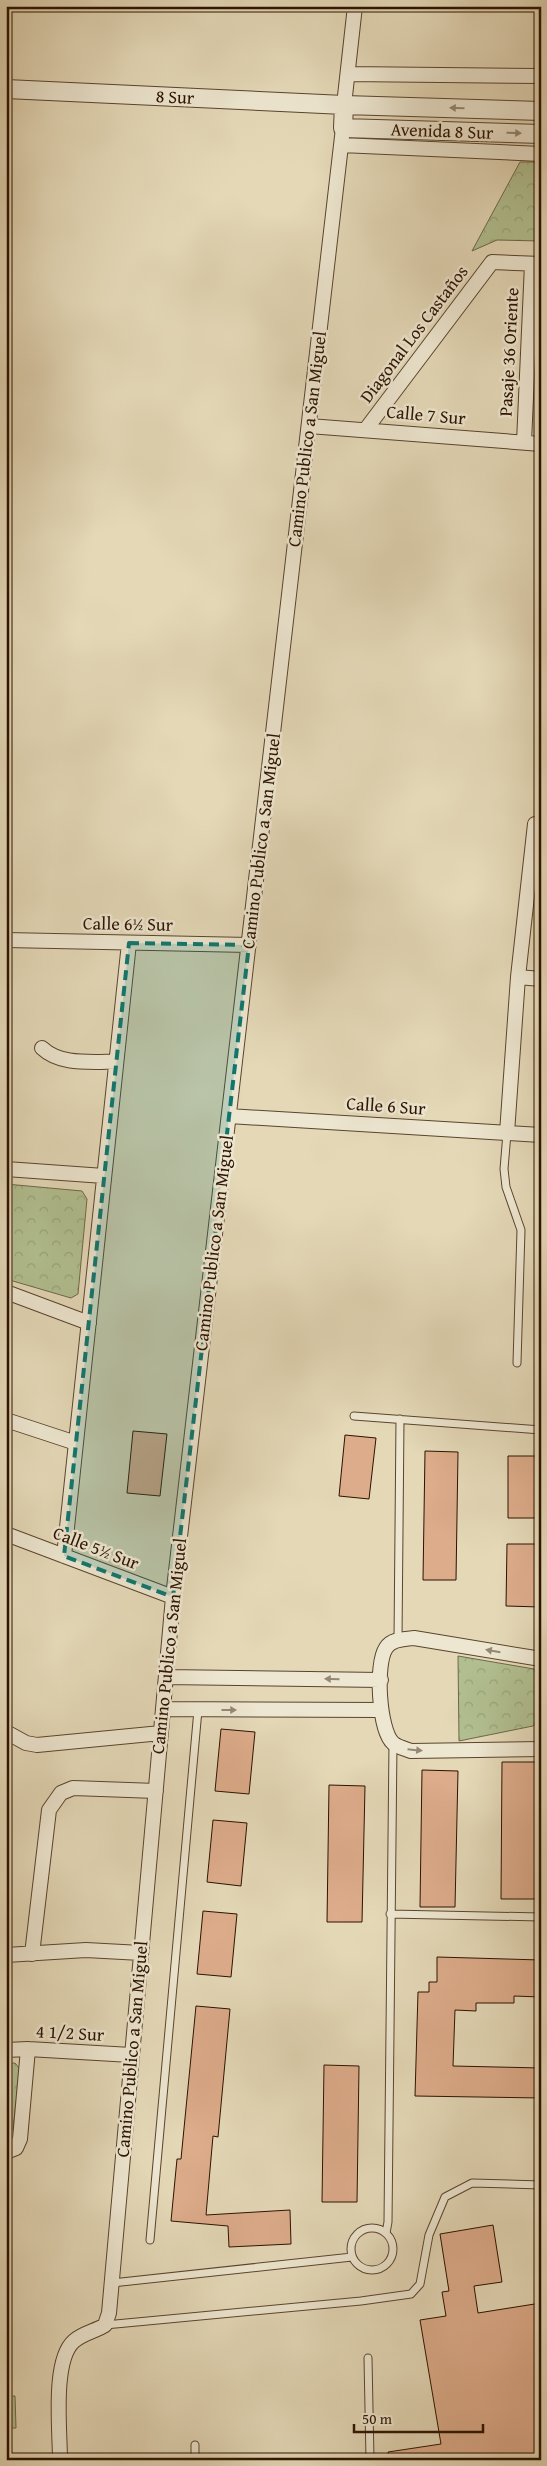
<svg xmlns="http://www.w3.org/2000/svg" width="547" height="2466" font-family="'Gentium Book Plus',serif">
	<style>
		.forest { fill: url(#forest-crowns); stroke: #6e6848 }
		.pitch { fill: #b1bf90; stroke: #6e6848 }
		.building { fill: #ddac8b; stroke: #2c1200 }
		.lines { fill: none; stroke-linecap: round; stroke-linejoin: round }
		.service-casing { stroke: #5a442e; stroke-width: 9 }
		.minor-casing { stroke: #5a442e; stroke-width: 16 }
		.tertiary-casing { stroke: #5a442e; stroke-width: 20 }
		.service { stroke: #ede6d0; stroke-width: 7 }
		.minor { stroke: #ede6d0; stroke-width: 14 }
		.tertiary { stroke: #ede6d0; stroke-width: 18 }
		.oneway { fill: #968772 }
		.marked { fill: #0f766e; fill-opacity: 0.2; stroke: #0f766e; stroke-width: 4; stroke-dasharray: 10 6; stroke-linejoin: round }
		.labels { text-anchor: middle; stroke-width: 5; stroke-linejoin: round; paint-order: stroke }
		.street-label { font-size: 18px; fill: #2c1200; stroke: #ede6d0 }
	</style>
	<defs>
		<pattern id="forest-crowns" width="20" height="18" patternUnits="userSpaceOnUse" patternTransform="scale(1.25)"><rect width="20" height="18" fill="#b1bf90"/><path d="M2 6a3 3 0 1 1 6 0M12 15a3 3 0 1 1 6 0" fill="none" stroke="#98a37a"/></pattern>
	</defs>
	<rect width="100%" height="100%" fill="#e4d8b7"/>
	<filter id="stains"><feTurbulence type="fractalNoise" baseFrequency=".004" numOctaves="4"/><feColorMatrix values="0 0 0 0 .2 0 0 0 0 .09 0 0 0 0 .02 0 0 0 .5 -.17"/></filter>
	<radialGradient id="worn" r=".72"><stop offset=".6" stop-color="#630" stop-opacity="0"/><stop offset="1" stop-color="#630" stop-opacity=".3"/></radialGradient>
	<path class="forest" d="M520,162H541V241L497,240L472,251Z
		M6,1184L82,1191L87,1199L78,1294L71,1298L6,1279Z
		M458,1656L534,1669C543,1685 544,1712 533,1726L459,1741Z
		M15,2063L20,2069L13,2129L6,2137V2064Z"/>
	<path class="pitch" d="M6,2396H15L16,2428H6Z"/>
	<path class="building" d="M133,1431L167,1434L160,1496L127,1493Z
		M345,1435L376,1438L369,1499L339,1496Z
		M425,1451L458,1452L456,1580H423Z
		M508,1456H541V1518H508Z
		M507,1544H541L540,1607L506,1606Z
		M221,1729L255,1732L249,1794L215,1791Z
		M502,1762H537V1899H501Z
		M422,1770L458,1771L455,1907H420Z
		M329,1785L365,1786L362,1922H327Z
		M213,1820L247,1823L241,1886L207,1882Z
		M203,1911L237,1914L231,1977L197,1974Z
		M437,1957L541,1960V1997L514,1996V2003H476V2011L455,2010L453,2066L541,2068V2098L415,2096L418,1992H429V1982H437Z
		M196,2006L230,2009L218,2137L213,2136L206,2215L290,2210L291,2244L229,2247L228,2226L171,2221L177,2159H181Z
		M324,2065L359,2066L357,2202H322Z
		M493,2225L502,2282L474,2286L478,2313L541,2303V2460H389L388,2452L441,2444L420,2320L446,2316L442,2292L449,2291L440,2234Z"/>
	<g class="lines">
		<defs>
			<path id="service" d="M507,1133L504,1169L506,1187L521,1230L517,1363
				M354,1416L541,1430
				M398,1640L400,1419
				M390,1914L541,1917
				M351 2249a21 21 0 1 1 42 0a21 21 0 1 1-42 0Z
				M386,2233L388,2222L393,1743
				M150,2240L198,1710
				M112,2283L352,2257
				M105,2325L361,2301L411,2294L420,2284L429,2235L445,2197L472,2183L541,2185
				M368,2358L370,2460
				M195,2460V2445"/>
			<path id="minor" d="M348,74L541,76
				M344,105L355,6
				M341,145L541,154
				M309,426L541,444
				M366,429L492,262L541,264
				M524,442L532,264
				M6,940L249,945
				M518,977L541,979
				M42,1048C61,1066 92,1061 116,1062
				M229,1116L541,1135
				M507,1133L518,977L535,824
				M6,1169L104,1176
				M6,1292L89,1323
				M6,1420L76,1443
				M6,1534L173,1597
				M64,1556L129,943
				M541,1659L414,1638C405,1639 391,1639 386,1648C375,1664 379,1730 393,1743C397,1747 406,1749 411,1751L541,1749
				M166,1677L381,1680
				M163,1709L381,1710
				M6,1732L26,1743L37,1745L161,1733
				M32,1954L49,1810L61,1793L73,1788L156,1791
				M6,1955L86,1950L141,1953
				M6,2050L28,2049L131,2055
				M6,2152L16,2148L20,2139L28,2049
				M60,2460C60,2431 52,2360 74,2341C83,2333 96,2331 105,2325L109,2313L173,1597L343,128"/>
			<path id="tertiary" d="M6,89L344,105L541,111
				M344,105L343,128L541,134"/>
		</defs>
		<use href="#service" class="service-casing"/>
		<use href="#minor" class="minor-casing"/>
		<use href="#tertiary" class="tertiary-casing"/>
		<use href="#service" class="service"/>
		<use href="#minor" class="minor"/>
		<use href="#tertiary" class="tertiary"/>
	</g>
	<defs><path id="oneway-solid" d="M-6-.8H1V-3.2L6.5 0L1 3.2V.8H-6Z" transform="scale(1.25)"/></defs>
	<g class="oneway">
		<use href="#oneway-solid" transform="translate(457 108) rotate(-178)"/>
		<use href="#oneway-solid" transform="translate(514 133) rotate(2)"/>
		<use href="#oneway-solid" transform="translate(493 1651) rotate(-170)"/>
		<use href="#oneway-solid" transform="translate(332 1679) rotate(-179)"/>
		<use href="#oneway-solid" transform="translate(229 1710)"/>
		<use href="#oneway-solid" transform="translate(415 1750) rotate(6)"/>
	</g>
	<path class="marked" d="M129,943L249,945L173,1597L64,1556Z"/>
	<g class="labels">
		<g class="street-label">
			<text transform="translate(175 97) rotate(3)" y="6">8 Sur</text>
			<text transform="translate(442 131) rotate(2)" y="6">Avenida 8 Sur</text>
			<text transform="translate(414 334) rotate(-53)" y="6">Diagonal Los Castaños</text>
			<text transform="translate(509 352) rotate(-87)" y="6">Pasaje 36 Oriente</text>
			<text transform="translate(426 415) rotate(5)" y="6">Calle 7 Sur</text>
			<text transform="translate(307 439) rotate(-83)" y="6">Camino Publico a San Miguel</text>
			<text transform="translate(261 841) rotate(-83)" y="6">Camino Publico a San Miguel</text>
			<text transform="translate(128 924) rotate(1)" y="6">Calle 6½ Sur</text>
			<text transform="translate(386 1106) rotate(4)" y="6">Calle 6 Sur</text>
			<text transform="translate(214 1243) rotate(-83)" y="6">Camino Publico a San Miguel</text>
			<text transform="translate(96 1548) rotate(21)" y="6">Calle 5½ Sur</text>
			<text transform="translate(169 1646) rotate(-84)" y="6">Camino Publico a San Miguel</text>
			<text transform="translate(70 2033) rotate(3)" y="6">4 1/2 Sur</text>
			<text transform="translate(132 2049) rotate(-85)" y="6">Camino Publico a San Miguel</text>
		</g>
	</g>
	<rect width="547" height="2466" fill="none" stroke="#e4d8b7" stroke-width="25"/>
	<rect x="8" y="8" width="532" height="2451" fill="none" stroke="#2c1200" stroke-width="2.5"/>
	<rect x="12" y="12" width="522" height="2441" fill="none" stroke="#2c1200"/>
	<path d="M354 2424v8h129v-8" fill="none" stroke="#2c1200" stroke-width="2.5"/>
	<text x="362" y="2424" font-size="15" fill="#2c1200" stroke="#ede6d0" stroke-width="4" paint-order="stroke">50 m</text>
	<rect width="100%" height="100%" filter="url(#stains)"/>
	<rect width="100%" height="100%" fill="url(#worn)"/>
</svg>
